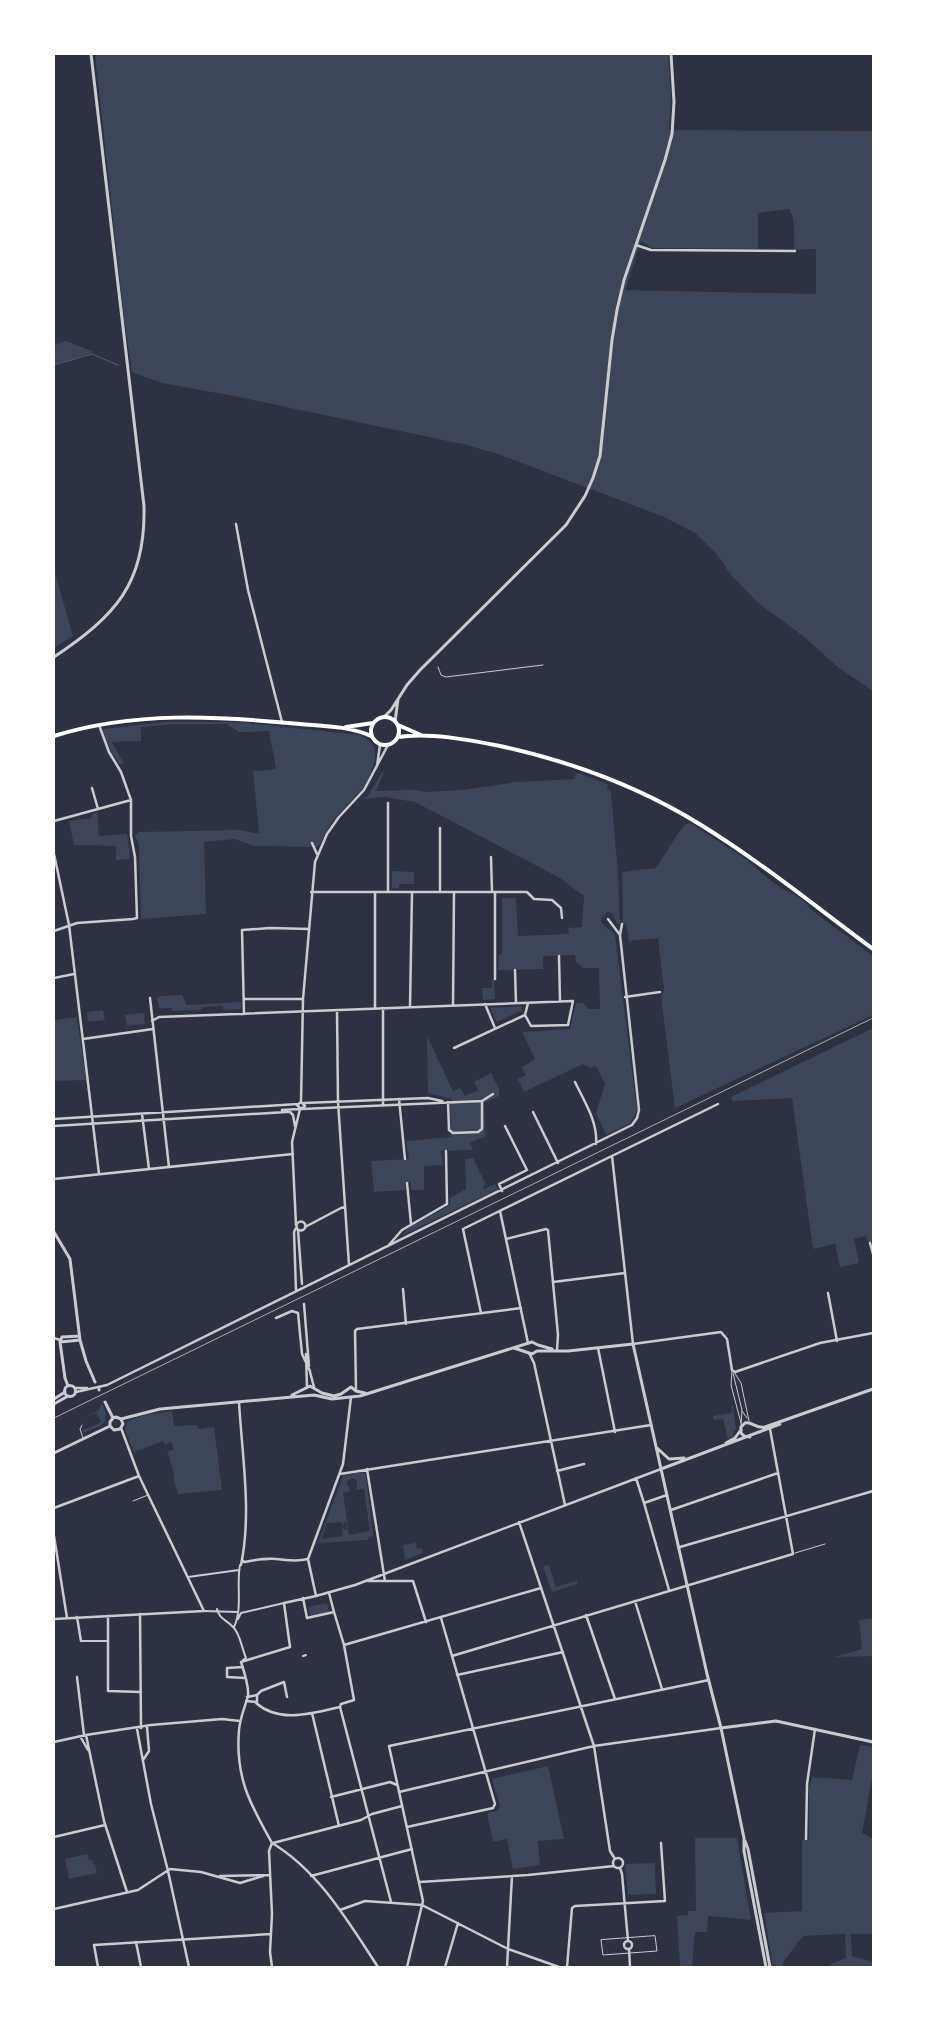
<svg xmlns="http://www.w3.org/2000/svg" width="927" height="2021" font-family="'Playfair Display',serif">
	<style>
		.green { fill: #3c4559; fill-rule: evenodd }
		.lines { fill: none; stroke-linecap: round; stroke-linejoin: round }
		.stream { stroke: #4f5d75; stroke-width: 1 }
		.service { stroke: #caccd0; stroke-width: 1 }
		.pedestrian { stroke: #caccd0; stroke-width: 2 }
		.minor { stroke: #caccd0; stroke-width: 2.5 }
		.tertiary { stroke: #caccd0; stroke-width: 3 }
		.primary { stroke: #fff; stroke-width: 4 }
		.rail { stroke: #abadb3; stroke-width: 1 }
	</style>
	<rect width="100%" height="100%" fill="#2d3142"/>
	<path class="green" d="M95,54H668L671,98L669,130L873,131V691L839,668L803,636L757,602L731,575L716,553L695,533L664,517L498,454L467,445L239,397L162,383L132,372L124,319ZM789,209C796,219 794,237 794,250L816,249V294L625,290L641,241L652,248L758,249V213Z
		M66,341L94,352L54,365V345Z
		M54,569L73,636L54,648Z
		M165,722H237L360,735L369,740L375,748V760L369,778L363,788L333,820L318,847L254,846L235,839L204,842L206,914L141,919L139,844L135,836L139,832L240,830L259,834L253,771L276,769L269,731L239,732L227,724H176L141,727V741L112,742L124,764H119L112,753L103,731L104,729Z
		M384,772L376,791L413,790L426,792L463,790L517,782L574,779L575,775L578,773L608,784L607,789L611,792L618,874L620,924L618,925L612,913L607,912L601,918L602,923L615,935L637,1110L631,1123L606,1135L596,1113L605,1084L596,1066L590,1068L583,1064L524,1092L518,1079L526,1075L522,1067L535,1059L522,1032L570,1029L576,1003H583L588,1009H600L599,968H583L576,962L575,955L543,956V969L498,970L499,954H502V898H516L518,936L569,934L568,928L582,927L584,896L560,878L415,802L384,797L363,799L367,797L381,774Z
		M97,812L99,836L127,834L130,859L116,860V846L74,845L69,821L91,818L92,815Z
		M690,823L747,860C749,863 777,886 781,888C789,892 806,899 809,908L873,956V1015L675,1108L661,996L664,990L658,938L629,941L626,924H623L622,872L656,868L681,829L686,824Z
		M392,871L414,872V884H399V888H392Z
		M492,979H494L495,999L483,1000L482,988H492Z
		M182,995L187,1005L241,1002V1009L223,1010V1006L202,1007L201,1010L173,1011L172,1008H159L157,998L160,996Z
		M522,1006V1013L520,1011L497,1022L498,1025L490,1008Z
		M103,1010L105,1020L88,1022L87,1012Z
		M144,1013L145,1024L127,1026L125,1015Z
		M77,1017L86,1080L54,1081V1020Z
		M873,1028V1242H868L866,1236L854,1239L859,1263L840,1267L835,1244L813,1249L792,1098L733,1101L731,1097Z
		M427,1036L453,1091L460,1088L465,1096L478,1090L474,1082L491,1073L499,1089V1096L484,1103L485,1132L486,1136L470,1143L473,1150L441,1151L443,1165L424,1166V1190H411V1182L405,1183V1190L374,1192L371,1161L409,1159L406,1141L451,1137L450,1105L452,1099L428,1093Z
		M473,1158L486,1185L483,1186L484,1189L495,1184L498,1189L401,1236L410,1227L450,1205V1198L466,1189L465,1159Z
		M102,1404L106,1413L105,1422L100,1426L83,1433L82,1427L84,1430L101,1422L96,1413L80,1419L98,1411Z
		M731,1406H733L736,1429L733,1433L734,1436L728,1439L723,1419L714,1420L713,1416L732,1413Z
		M172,1411L174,1426L197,1425L198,1429L214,1427L222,1490L178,1494L173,1477L175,1476L167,1452L174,1449L171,1442L165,1445L163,1441L134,1452L125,1430L127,1421L145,1415Z
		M362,1472L366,1475L373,1536L368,1537V1540L318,1543L343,1476ZM352,1478L357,1481L356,1490L364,1489L370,1531L349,1535L343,1493L350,1491L346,1482ZM346,1521L347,1529L344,1530L342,1526L343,1536L321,1539L327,1523L342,1522V1525H344V1522Z
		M416,1543L417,1549L422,1548L423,1553L405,1560L403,1545Z
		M547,1565L549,1566L556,1587L577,1581V1584L552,1592L543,1567Z
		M327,1603L329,1612L310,1616L308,1607Z
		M873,1618V1656L835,1657L862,1649L859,1620Z
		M860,1745L873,1747V1773L862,1833L872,1838V1934H851L852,1956L873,1962V1967H866L865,1965L857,1967H828L833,1963L846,1958L845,1934L803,1936L783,1962V1967H773L764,1913L802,1911V1840L809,1839V1788L812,1777L852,1780Z
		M548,1766L564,1839L538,1841L540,1865L513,1869L507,1839L493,1842L487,1813L497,1811L500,1806L492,1779Z
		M695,1838H737L751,1920L708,1916L707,1932H695L692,1967H680L677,1916L688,1915V1911H696Z
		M87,1854L89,1860H92L93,1864H95L97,1873L69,1879L65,1859Z
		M655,1863L656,1894L628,1895L625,1864Z"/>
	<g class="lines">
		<path class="stream" d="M54,365L92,354L118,365"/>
		<path class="service" d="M438,667L441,675L446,677L543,665
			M732,1371L731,1385L741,1423
			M734,1372L741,1383L749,1421
			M733,1373L742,1410L741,1425
			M742,1411L747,1418
			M82,1425L80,1429L83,1438
			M133,1501L148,1495
			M795,1553L825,1544
			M655,1936L657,1951L603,1955L601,1940Z"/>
		<path class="pedestrian" d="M188,1577L239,1570
			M217,1609C219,1619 227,1620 233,1627C240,1633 242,1649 246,1658L243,1660
			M204,1611L237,1612
			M238,1619L241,1613L284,1603
			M234,1627C243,1608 236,1585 240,1565
			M81,1641H108
			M303,1656L306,1655"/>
		<path class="minor" d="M636,245L651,250L795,251
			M236,524L248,590L282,722
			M377,766L380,745
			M92,788L98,809
			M388,803V892
			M54,821L131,800
			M312,843L317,854
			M54,854L69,925L99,1174
			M491,857L492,891
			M311,892H527L534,899L552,900L561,908L562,918
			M440,892V828
			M54,931L77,923L133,919L137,918L135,857L131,836V800L121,772L109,752L99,725
			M620,935L622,924
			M559,956L560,1001
			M515,970L516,1003
			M54,978L74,974
			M495,979V892
			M625,997L660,992
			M150,998L169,1167
			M244,999H303
			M485,1004L495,1028
			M453,1005L454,892
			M410,1007L412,892
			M375,1008V892
			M383,1008V1106
			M337,1010L338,1102L349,1265
			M244,1014L242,930L270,928L309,929
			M152,1021L159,1017L573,1001L568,1025L531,1026L525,1015
			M83,1039L153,1029
			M454,1048L525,1015L528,1003
			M575,1082C584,1101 598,1122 596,1144
			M399,1099L405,1159
			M301,1102L305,1106L301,1109L297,1105L301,1102L303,999L315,862L327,834L339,817L364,790L388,745
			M448,1102L449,1130L453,1133L478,1132L482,1129V1101
			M304,1103L428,1098L442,1101
			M302,1109L482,1101L493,1094
			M282,1110L299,1109
			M533,1112L558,1163
			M142,1114L149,1169
			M54,1119L298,1104
			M54,1126L286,1112H290L293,1115L295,1126
			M612,1156L633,1344L721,1332L727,1339L732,1370L735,1372L820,1343L873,1333
			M54,1179L293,1154
			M407,1183L411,1224
			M502,1191L499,1184L527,1170L505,1126
			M500,1211L528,1343
			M296.5 1226a4.5 4.5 0 1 1 9 0a4.5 4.5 0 1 1-9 0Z
			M296,1225L292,1142L300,1109
			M305,1227L341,1208L345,1207
			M298,1230L302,1284
			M506,1239L546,1229L548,1230L558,1335L557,1350
			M870,1243L873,1254
			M388,1246L402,1230L447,1204L446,1151
			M553,1282L625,1273
			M403,1289L406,1324
			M296,1291L294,1232L296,1228
			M828,1293L837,1341
			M304,1304L309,1366
			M481,1313L463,1229L718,1104
			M276,1318L292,1311L298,1313L302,1354L310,1371
			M54,1338L60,1340
			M598,1348L615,1432
			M529,1353L534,1363L565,1505
			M306,1354L307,1388
			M310,1372L314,1387
			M75,1388H87
			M356,1390L355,1331L357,1329L521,1308
			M76,1392L107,1385L632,1125L637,1118L639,1110L620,935L608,919
			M239,1402C242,1456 252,1512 241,1565
			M367,1469L385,1581
			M557,1471L584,1464
			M340,1474L651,1425
			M636,1478L644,1503L667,1495
			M644,1503L669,1590
			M54,1508L139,1476
			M671,1510L778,1473
			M519,1522L594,1746L610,1851L615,1859
			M54,1536L67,1618
			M680,1547L873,1491
			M242,1560L244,1562C255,1560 265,1558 276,1559C288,1560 296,1562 308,1559
			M368,1581H413L426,1622
			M316,1596L308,1559L343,1464L351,1397
			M303,1598L307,1618L334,1612L329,1593
			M635,1601L662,1689
			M334,1612L344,1645L354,1700L341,1704L340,1707
			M140,1614L141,1728
			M586,1615L615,1699
			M108,1616V1691L141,1692
			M77,1617L81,1641
			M54,1619L204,1611L139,1476L121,1428
			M344,1645L541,1588
			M452,1656L793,1554L770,1429
			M243,1667L227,1668V1677L245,1678
			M457,1675L563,1652
			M77,1677L84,1735
			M257,1695L261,1691L284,1682L287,1697
			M246,1701L257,1702V1695L247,1697
			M256,1703C280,1724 313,1713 340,1707
			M340,1707L391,1902
			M312,1713L339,1826
			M137,1729L151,1804L168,1871L189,1967
			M86,1735L104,1821L127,1892
			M80,1736L88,1750
			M54,1742L86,1735L151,1725L222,1719L240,1721
			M143,1760L149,1751L147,1727
			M399,1792L594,1746L721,1728
			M331,1797L390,1782L397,1785
			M407,1827L493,1808L495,1804L441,1618
			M54,1837L105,1825
			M806,1839L807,1784L815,1729
			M272,1843C250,1804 235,1777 239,1730C240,1718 245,1707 248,1696C249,1687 244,1671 241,1662L290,1647L284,1603L316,1596L355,1585L661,1469
			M272,1843C319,1871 349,1923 378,1967
			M272,1843L269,1851L272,1914L270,1952L272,1967
			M273,1843L361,1820L372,1814L402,1806
			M613 1863a5 5 0 1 1 10 0a5 5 0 1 1-10 0Z
			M620,1868L622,1874L628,1941
			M220,1876L270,1875
			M311,1876L412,1849
			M420,1882L528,1875L614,1866
			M54,1909L138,1890L170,1869L201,1872L240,1883L263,1876
			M340,1910L365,1901L422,1905L508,1949L559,1967
			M624 1945a4 4 0 1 1 8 0a4 4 0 1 1-8 0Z
			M136,1942L141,1967
			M629,1949L630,1967
			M98,1967L94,1945L271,1934
			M407,1967L423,1901L389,1746L709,1680
			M445,1967L458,1923
			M507,1967L512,1876
			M567,1967L572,1908L575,1906L665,1901L661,1843"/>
		<path class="tertiary" d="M54,657C115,616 146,584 144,506L91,54
			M384,717L391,710L407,685L420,670L566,525L585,496L593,478L600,456L612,340L617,310L624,280L665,160L672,134L674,102L671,54
			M395,722L398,699
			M54,1232L70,1259L80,1340L86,1361L95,1382
			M60,1342L65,1378L68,1386
			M60,1342L62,1337L79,1336
			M60,1342L80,1340
			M514,1348L532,1354L537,1351H568L633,1344L707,1674L721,1728L744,1838V1851L766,1967
			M64.5 1391a5.5 5.5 0 1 1 11 0a5.5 5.5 0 1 1-11 0Z
			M99,1389V1390
			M292,1395L310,1386L322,1393L334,1396L341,1394L351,1387L356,1391L365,1393
			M314,1395L332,1399L360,1396L532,1342L538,1345L552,1349
			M54,1399L65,1392
			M105,1402L113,1418
			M54,1404L68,1396
			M121,1419L160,1409L314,1395
			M110,1426L114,1430L120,1429L123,1424L121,1419
			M110,1426V1422L113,1418L116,1417L121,1419
			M750,1437L744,1436L741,1433V1427L745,1423C752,1421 756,1429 765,1427L873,1389
			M726,1443L735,1438L740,1431
			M657,1448L669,1459L684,1458
			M54,1453L110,1426
			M661,1469L780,1424
			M721,1728L776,1721L873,1742
			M745,1841L748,1849L770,1967"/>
		<path class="primary" d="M371 731a14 14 0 1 1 28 0a14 14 0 1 1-28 0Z
			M398,725L421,735
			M346,727L373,723
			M54,736C134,711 217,716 300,724C323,726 349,726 371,736
			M398,737C428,732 470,740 500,746C569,761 640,787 701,825C761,862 816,907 873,949"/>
		<path class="rail" d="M54,1418L873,1018"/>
	</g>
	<rect width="927" height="2021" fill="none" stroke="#ffffff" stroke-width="110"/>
</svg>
